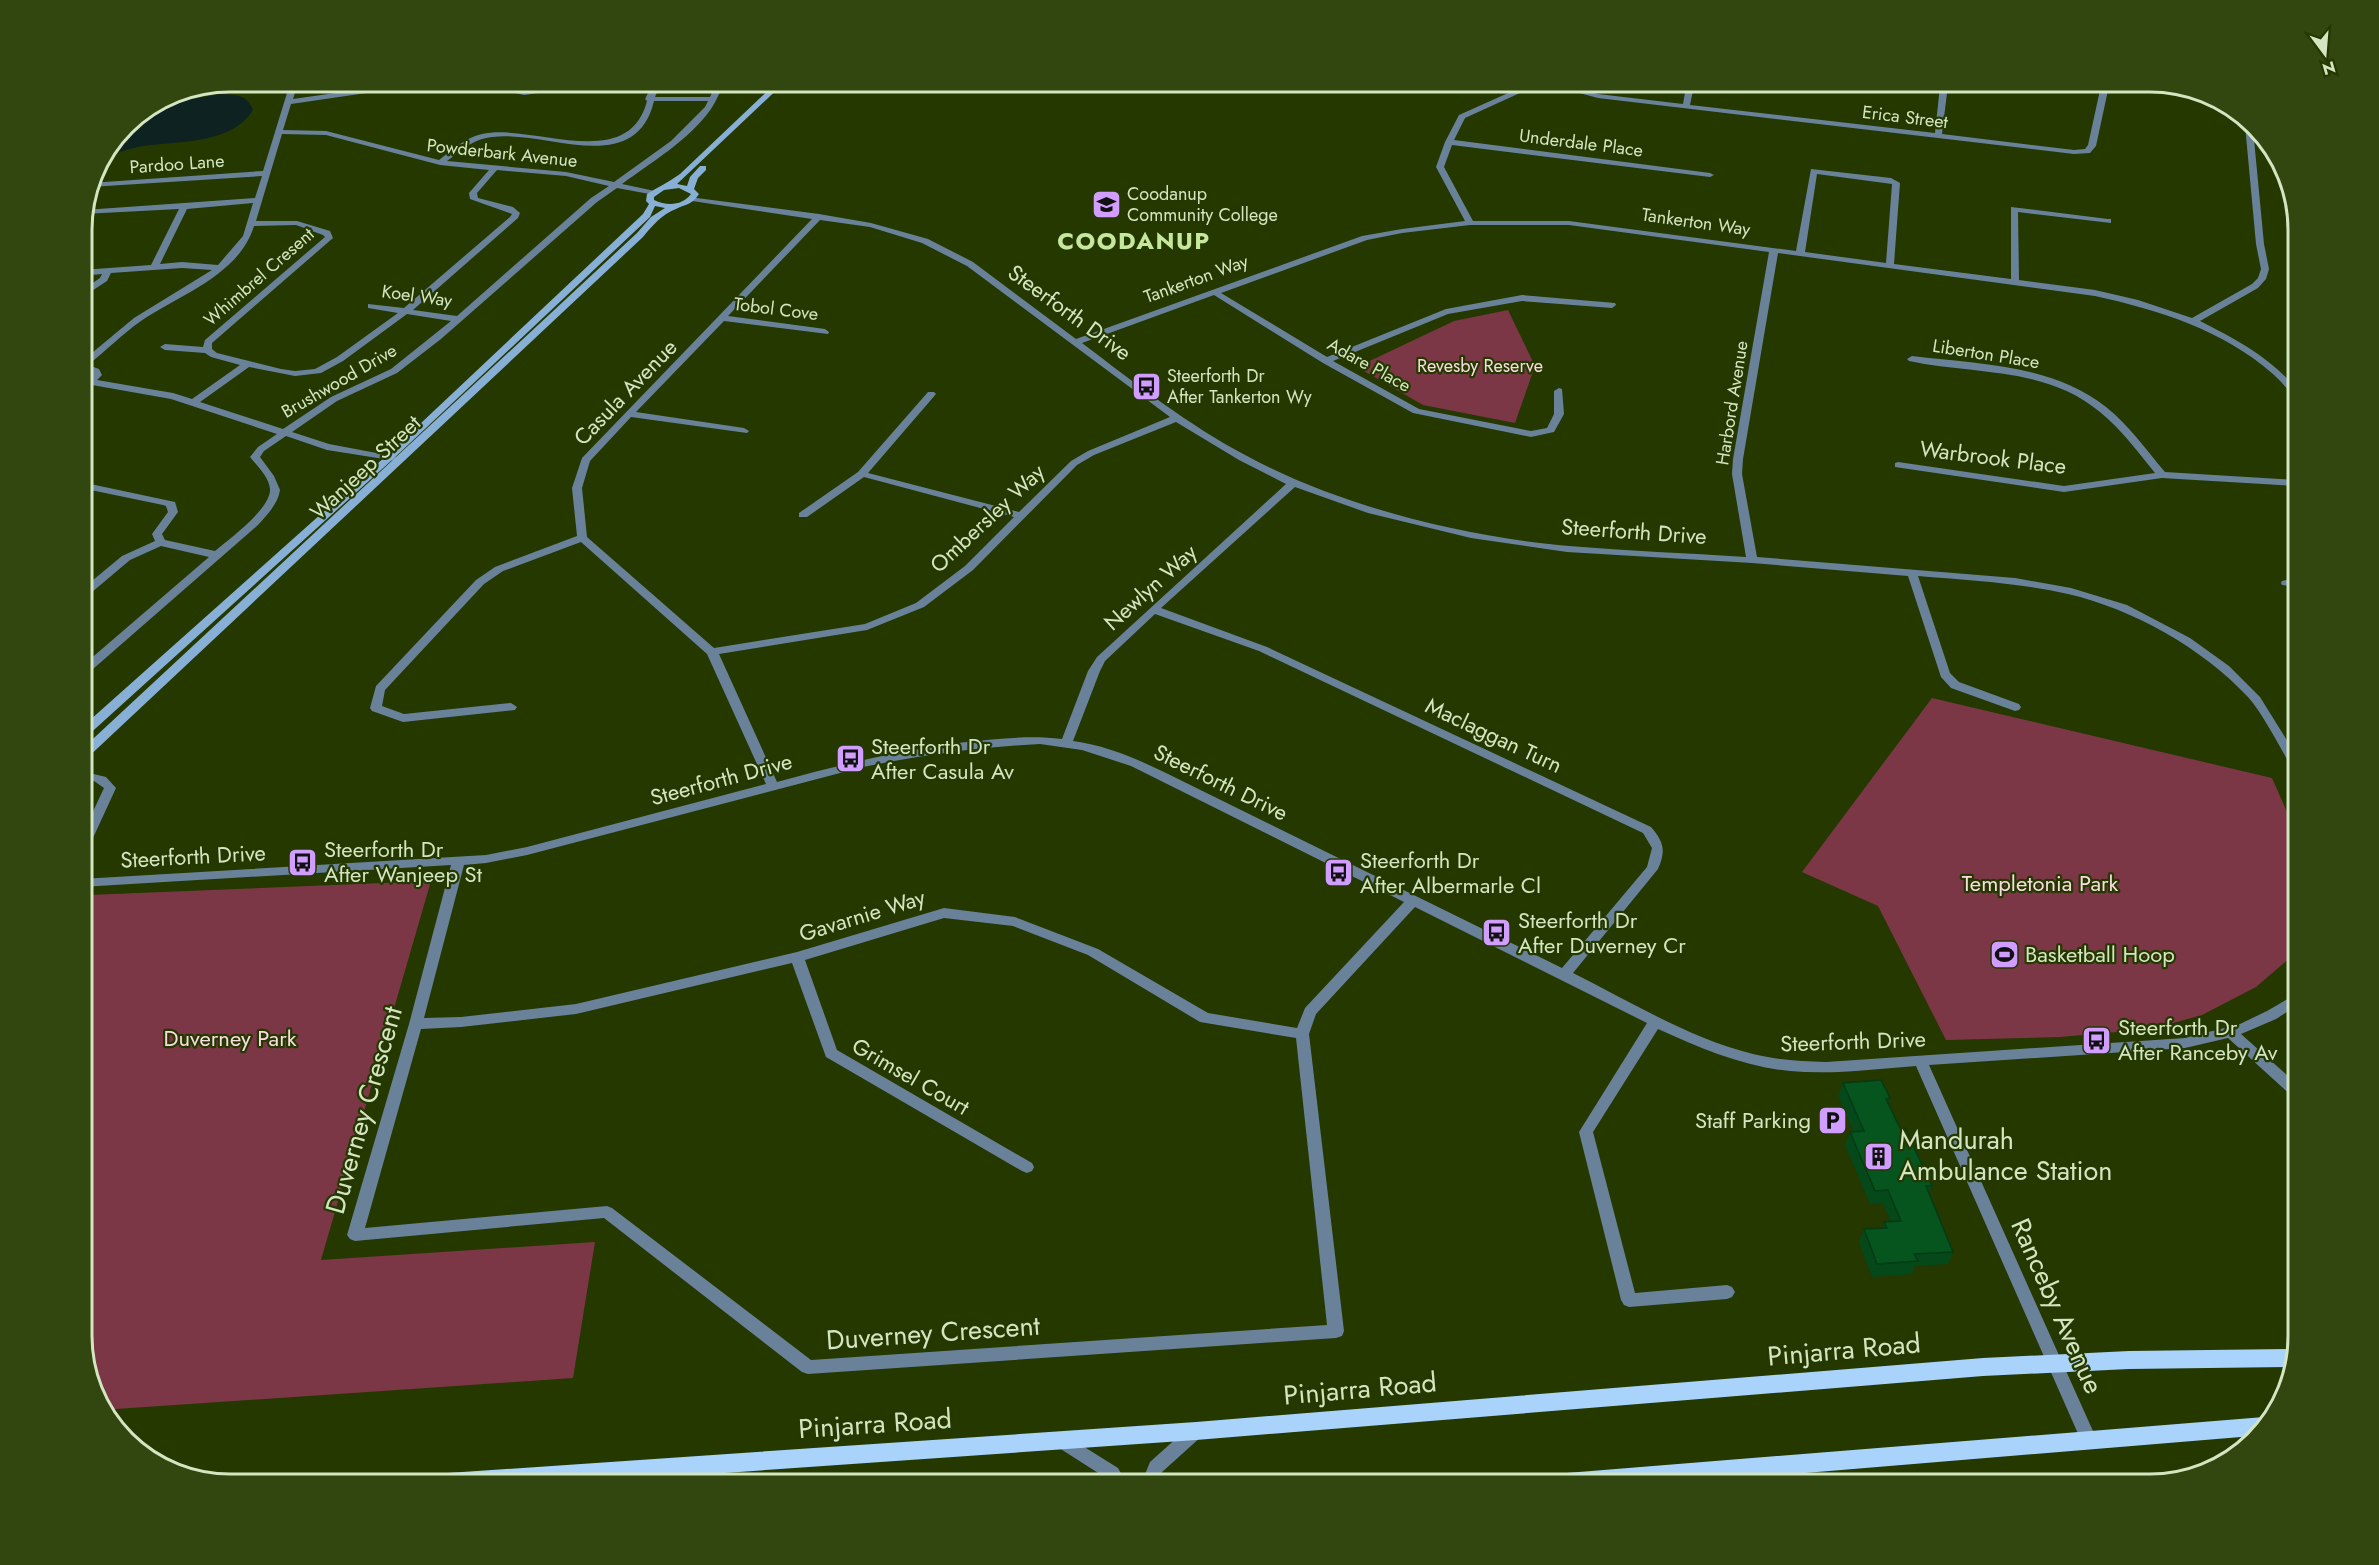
<svg xmlns="http://www.w3.org/2000/svg" width="2379" height="1565" font-family="Jost,sans-serif">
	<style>
		.green { fill: #7b3746 }
		.water { fill: #0e2321 }
		.lines { fill: none; stroke-linecap: round; stroke-linejoin: round }
		.street { fill: #69829a; fill-rule: evenodd }
		.secondary { fill: #88b0d7; fill-rule: evenodd }
		.primary { fill: #a9d3fa; fill-rule: evenodd }
		.wall { fill: #05481a }
		.building { fill: #06541e; stroke: #043b15; stroke-width: 1.5 }
		.labels { text-anchor: middle; stroke-width: 4.5; stroke-linejoin: round; paint-order: stroke }
		.far-street-label { font-size: 18px; fill: #d4e5c1; stroke: #243800 }
		.far-poi-label { font-size: 18px; fill: #d4e5c1; stroke: #243800; text-anchor: start }
		.far-park-label { font-size: 18px; fill: #f9dce0; stroke: #243800 }
		.street-label { font-size: 22px; fill: #d4e5c1; stroke: #243800 }
		.poi-label { font-size: 22px; fill: #d4e5c1; stroke: #243800; text-anchor: start }
		.park-label { font-size: 22px; fill: #f9dce0; stroke: #243800 }
		.far-district-label { font-size: 24px; font-weight: bold; letter-spacing: 1.5px; fill: #c6e89c; stroke: #243800 }
		.near-street-label { font-size: 27px; fill: #d4e5c1; stroke: #243800 }
		.near-poi-label { font-size: 27px; fill: #d4e5c1; stroke: #243800; text-anchor: start }
		.rim { fill: none; stroke: #d4e5c1; stroke-width: 3 }
	</style>
	<rect width="100%" height="100%" fill="#243800"/>
	<path class="green" d="M1508,310L1535,366L1515,423L1423,405L1357,367L1454,321Z
		M1932,698L2272,778L2298,837V951L2256,987L2202,1015L2152,1029L2060,1037L1946,1040L1878,906L1802,872Z
		M431,881L321,1260L595,1242L573,1378L101,1410L81,1345V908L88,895Z"/>
	<path class="water" d="M221,94C236,95 247,94 253,110C230,146 177,140 138,147C126,149 115,154 103,157L125,124L152,106Z"/>
	<g class="lines">
		<path class="street" d="M285,81H293L295,93L293,99L420,81H439L435,83L291,104L283,130L326,131L439,160C452,150 465,138 482,134C533,123 628,174 647,101L645,99L652,85L650,81H658L660,85L655,97H710L717,81H725C720,91 717,100 711,109C689,140 652,162 622,184L655,191V195L617,188L597,202L441,339L397,373L337,401L292,432L329,444L403,458V462L327,450L286,436L264,451L260,457L274,476L280,490C278,504 267,515 258,525L85,676H81V667L209,557L161,546L130,560L85,598L81,599V590L122,556L155,541L152,534L168,512L166,506L163,505L81,488V482L175,502L178,512L162,534L165,540L215,551C229,539 271,509 270,489C269,477 257,466 250,457L258,447L277,434L171,399L92,385L81,389V383L88,380L92,375L90,371L81,370V362L134,318L212,270L182,268L111,273L107,281L81,298V291L100,278L102,274L81,276V270L151,265L179,209L83,214L84,210L255,198L262,176L90,187V183L263,171L287,93ZM654,101H708L705,107L671,141L614,182L566,172L447,161C458,153 469,143 482,139C535,123 634,184 654,101ZM282,134L326,135L440,165L489,170L469,193L470,199L512,214L510,217L404,308L368,304V308L398,313L337,357L315,369L295,371L281,369L217,353L212,349V343L333,238L330,231L297,221H256ZM497,170L566,176L609,186L591,198L457,316L413,310L518,218L520,213L513,207L478,198L477,193ZM253,203L243,236L218,265L182,262L160,264L187,209ZM296,225L323,235L325,237L205,340L203,347L165,344L160,347L165,350L205,353L211,357L240,365L192,399L173,393L97,380L102,375L99,369L88,365C106,351 122,334 141,321C181,294 239,275 254,226ZM407,314L451,321L391,369L331,397L283,429L200,402L249,367L295,376L321,373L343,361Z
			M504,81H512L516,89L524,91L594,81H613L609,83L524,95L510,92Z
			M1535,81H1549L1598,94L1683,104L1687,81H1695L1690,105L1935,133L1940,86L1934,81H1943L1948,85L1942,134L2074,150L2085,149L2088,145L2102,81H2110L2096,146L2090,153L2074,154L1598,98L1542,83L1465,118L1454,140L1710,173L1714,175L1710,177L1452,145L1444,167L1473,221H1569L1796,251L1811,169L1891,178L1900,183L1894,264L2011,279V207L2108,219H2111V223L2018,212L2019,280L2095,290L2138,300L2192,318L2252,284L2258,278L2261,269L2256,244L2245,125L2248,123L2253,129L2264,244L2269,269L2266,279L2258,288L2200,321C2239,341 2268,356 2298,390V399L2295,398C2288,390 2281,381 2273,374C2223,330 2159,310 2095,296L1778,253L1743,459L1742,474L1757,557L2015,578L2071,588L2127,605L2190,638L2229,666L2260,697L2298,758V772L2294,771C2281,750 2264,715 2248,697C2202,648 2133,609 2068,594C2019,583 1968,580 1918,576L1950,673L1959,682L2019,704L2021,707L2019,710L2015,711L1951,688L1941,677L1908,576L1752,563L1567,552L1471,538L1368,513L1295,487L1161,608L1267,647L1651,827C1664,842 1666,851 1658,869L1573,973C1631,1002 1689,1038 1753,1054C1777,1060 1801,1061 1826,1062L2185,1038L2240,1024L2267,1011L2298,993V1005L2276,1019L2241,1034L2298,1085V1099L2293,1097L2228,1038L2185,1048L1929,1065L2097,1440L2095,1445L2089,1448L2083,1445L1916,1066C1874,1069 1832,1075 1790,1071C1744,1067 1700,1048 1658,1029L1593,1132L1635,1293L1727,1285L1732,1287L1735,1292L1732,1297L1727,1299L1629,1307L1624,1305L1621,1300L1579,1132L1647,1023L1415,907L1316,1014L1309,1034L1344,1331L1342,1336L1336,1338L808,1374L802,1372L604,1218L355,1241L350,1239L347,1235L409,1024L451,865L81,887V879L486,855L527,847L766,784L707,654L581,542L503,571L484,584L385,690L382,706L404,714L511,703L517,707L515,710L403,722L372,711L370,708L376,686L476,580L495,567L577,536L572,488L582,458L812,219L692,201H689V197L819,214L871,223L928,239L973,262L1076,339L1362,236L1402,229L1465,221L1436,167L1445,142L1459,115ZM1817,174L1892,184L1886,263L1805,252ZM820,220L870,227L922,243L967,266L1170,417L1088,451L1071,461L1019,512L868,473L936,394L934,392H928L858,472L799,513V517H807L864,477L1014,517L965,566L916,603L865,624L714,648L587,537L582,488L590,461L631,417L747,433L749,431L744,428L636,412L724,321L828,334L829,332L825,329L728,316ZM1470,225H1569L1769,252L1733,459L1732,474L1746,557C1687,553 1628,551 1569,546C1464,537 1339,506 1247,456C1188,425 1135,383 1082,343L1214,295L1323,363L1413,413L1531,437L1554,432L1564,414L1562,389L1559,388L1554,391V414L1547,428L1531,431L1419,409L1333,361L1448,314L1522,301L1612,308L1616,305L1615,303L1522,295L1446,309L1327,357L1221,293L1367,240L1402,233ZM1176,422L1239,460L1286,484L1097,657L1088,671L1062,739C1029,735 998,739 966,742C901,750 839,765 777,782L719,654L867,630L924,607L973,570L1077,465L1094,455ZM1155,614L1259,651L1643,833L1652,848L1647,867L1562,968L1164,772C1135,758 1104,745 1073,741L1100,671L1105,661ZM1040,744L1082,750L1131,766L1404,902L1305,1008L1297,1028L1208,1013L1098,949L1015,917L944,908L797,952L576,1004L461,1017L424,1018L464,865L486,863L527,855L863,767C922,755 980,747 1040,744ZM944,918L1013,926L1088,955L1200,1022L1296,1038L1327,1325L811,1360L612,1208L607,1206L365,1228L421,1029L461,1027L576,1014L792,963L826,1057L1022,1171L1027,1173L1032,1171L1034,1167L1032,1163L837,1050L805,960Z
			M1912,356C1977,364 2052,364 2106,407C2129,425 2146,450 2165,472L2298,480V486L2162,478L2064,492L1895,467V463L1898,462L2064,486L2155,473C2138,452 2121,429 2100,412C2045,366 1974,375 1909,361L1907,359Z
			M2286,580L2298,581V587L2282,585L2281,583L2282,581Z
			M81,771L106,777L116,788L87,851L81,855V837L104,788L94,781L81,779Z
			M1196,1424L1202,1426L1204,1431L1202,1436L1162,1472L1157,1484H1141L1150,1462L1190,1426Z
			M1062,1433L1118,1468L1127,1484H1110L1106,1478L1056,1446L1054,1441L1056,1436Z"/>
		<path class="secondary" d="M778,81H786L677,184L687,186L690,177L700,166H706V170L698,178L694,189L699,194C692,205 686,204 676,209C662,214 652,226 643,237L85,760L81,761V750L637,233L651,217L665,208L655,206L650,217L392,460L85,738L81,739V728L386,456L643,214L649,204L646,201L647,194C658,187 669,182 680,174ZM679,188L691,194C682,206 667,206 654,200V197L664,190Z"/>
		<path class="primary" d="M2291,1349L2294,1350L2289,1367L2129,1369L1983,1376L1196,1440L567,1484H423L426,1477L433,1474L1196,1422L1983,1358L2129,1351Z
			M2264,1417L2271,1419L2253,1436L1673,1484H1544L1547,1477L1554,1474Z"/>
	</g>
	<path class="wall" d="M1843,1083L1890,1098L1888,1103L1900,1128L1932,1186L1929,1193L1953,1252L1948,1264L1915,1266L1912,1274L1872,1277L1859,1242L1864,1229L1882,1228L1884,1222H1891L1883,1203L1870,1204L1845,1145L1850,1132H1854L1838,1096Z"/>
	<path class="building" d="M1881,1080L1890,1098L1886,1099L1900,1128H1905L1932,1186H1926L1953,1252L1914,1254L1918,1261L1877,1264L1864,1229L1887,1228L1884,1222L1901,1221L1888,1190L1875,1191L1850,1132L1864,1131L1843,1083Z"/>
	<defs>
		<symbol id="school-square" viewBox="-11 -11 22 22"><rect x="-9" y="-9" width="18" height="18" rx="4" fill="#d19dfe" stroke="#243800"/><path d="M0-5L7-2L0 1L-7-2ZM-4 1L0 2.5L4 1V4Q0 6-4 4Z" fill="#111"/></symbol>
		<symbol id="bus-square" viewBox="-11 -11 22 22"><rect x="-9" y="-9" width="18" height="18" rx="4" fill="#d19dfe" stroke="#243800"/><path d="M-5-6H5V4H4V6H2V4H-2V6H-4V4H-5ZM-3.5-4V0h7V-4ZM-3.5 1.2v1.5H-2V1.2ZM2 1.2v1.5H3.5V1.2Z" fill="#111"/></symbol>
		<symbol id="stadium-square" viewBox="-11 -11 22 22"><rect x="-9" y="-9" width="18" height="18" rx="4" fill="#d19dfe" stroke="#243800"/><path d="M0-5a6.5 5 0 1 0 0 10a6.5 5 0 1 0 0-10ZM-3.5-1.8h7v3.6h-7Z" fill="#111"/></symbol>
		<symbol id="parking-square" viewBox="-11 -11 22 22"><rect x="-9" y="-9" width="18" height="18" rx="4" fill="#d19dfe" stroke="#243800"/><path d="M-3.5-5.5H1a3.5 3.5 0 0 1 0 7H-1V5.5H-3.5ZM-1-3.4V-.6H.8a1.4 1.4 0 0 0 0-2.8Z" fill="#111"/></symbol>
		<symbol id="building-square" viewBox="-11 -11 22 22"><rect x="-9" y="-9" width="18" height="18" rx="4" fill="#d19dfe" stroke="#243800"/><path d="M-4-6H4V6H1V3H-1V6H-4ZM-2.5-4.3h1.7v1.8h-1.7ZM.8-4.3h1.7v1.8H.8ZM-2.5-1h1.7V.8h-1.7ZM.8-1h1.7V.8H.8Z" fill="#111"/></symbol>
	</defs>
	<g fill-rule="evenodd">
		<use href="#school-square" x="1090" y="188" width="33" height="33"/>
		<use href="#bus-square" x="1130" y="370" width="33" height="33"/>
		<use href="#bus-square" x="834" y="742" width="33" height="33"/>
		<use href="#bus-square" x="286" y="846" width="33" height="33"/>
		<use href="#bus-square" x="1322" y="856" width="33" height="33"/>
		<use href="#bus-square" x="1480" y="916" width="33" height="33"/>
		<use href="#stadium-square" x="1988" y="938" width="33" height="33"/>
		<use href="#bus-square" x="2080" y="1024" width="33" height="33"/>
		<use href="#parking-square" x="1816" y="1104" width="33" height="33"/>
		<use href="#building-square" x="1862" y="1140" width="33" height="33"/>
	</g>
	<g class="labels">
		<g class="far-street-label">
			<text transform="translate(1905 117) rotate(7)" y="6">Erica Street</text>
			<text transform="translate(1581 143) rotate(7)" y="6">Underdale Place</text>
			<text transform="translate(502 153) rotate(6)" y="6">Powderbark Avenue</text>
			<text transform="translate(177 164) rotate(-4)" y="6">Pardoo Lane</text>
			<text transform="translate(1696 222) rotate(8)" y="6">Tankerton Way</text>
			<text transform="translate(259 277) rotate(-41)" y="6">Whimbrel Cresent</text>
			<text transform="translate(1196 279) rotate(-20)" y="6">Tankerton Way</text>
			<text transform="translate(417 296) rotate(8)" y="6">Koel Way</text>
			<text transform="translate(776 309) rotate(7)" y="6">Tobol Cove</text>
			<text transform="translate(1986 354) rotate(9)" y="6">Liberton Place</text>
			<text transform="translate(1369 365) rotate(29)" y="6">Adare Place</text>
			<text transform="translate(339 381) rotate(-30)" y="6">Brushwood Drive</text>
			<text transform="translate(1732 403) rotate(-81)" y="6">Harbord Avenue</text>
		</g>
		<g class="far-poi-label">
			<text x="1127" y="200">Coodanup<tspan x="1127" dy="21">Community College</tspan></text>
			<text x="1167" y="382">Steerforth Dr<tspan x="1167" dy="21">After Tankerton Wy</tspan></text>
		</g>
		<g class="far-park-label">
			<text x="1480" y="372">Revesby Reserve</text>
		</g>
		<g class="street-label">
			<text transform="translate(1070 312) rotate(36)" y="8">Steerforth Drive</text>
			<text transform="translate(625 392) rotate(-46)" y="8">Casula Avenue</text>
			<text transform="translate(1993 457) rotate(7)" y="8">Warbrook Place</text>
			<text transform="translate(365 467) rotate(-43)" y="8">Wanjeep Street</text>
			<text transform="translate(987 518) rotate(-43)" y="8">Ombersley Way</text>
			<text transform="translate(1634 531) rotate(4)" y="8">Steerforth Drive</text>
			<text transform="translate(1150 587) rotate(-42)" y="8">Newlyn Way</text>
			<text transform="translate(1494 735) rotate(25)" y="8">Maclaggan Turn</text>
			<text transform="translate(721 779) rotate(-15)" y="8">Steerforth Drive</text>
			<text transform="translate(1221 782) rotate(26)" y="8">Steerforth Drive</text>
			<text transform="translate(193 856) rotate(-3)" y="8">Steerforth Drive</text>
			<text transform="translate(862 915) rotate(-17)" y="8">Gavarnie Way</text>
			<text transform="translate(1853 1041) rotate(-2)" y="8">Steerforth Drive</text>
			<text transform="translate(911 1076) rotate(30)" y="8">Grimsel Court</text>
		</g>
		<g class="poi-label">
			<text x="871" y="754">Steerforth Dr<tspan x="871" dy="25">After Casula Av</tspan></text>
			<text x="324" y="857">Steerforth Dr<tspan x="324" dy="25">After Wanjeep St</tspan></text>
			<text x="1360" y="868">Steerforth Dr<tspan x="1360" dy="25">After Albermarle Cl</tspan></text>
			<text x="1518" y="928">Steerforth Dr<tspan x="1518" dy="25">After Duverney Cr</tspan></text>
			<text x="2025" y="962">Basketball Hoop</text>
			<text x="2118" y="1035">Steerforth Dr<tspan x="2118" dy="25">After Ranceby Av</tspan></text>
			<text x="1811" y="1128" text-anchor="end">Staff Parking</text>
		</g>
		<g class="park-label">
			<text x="2040" y="891">Templetonia Park</text>
			<text x="230" y="1046">Duverney Park</text>
		</g>
		<g class="far-district-label">
			<text x="1134" y="249">COODANUP</text>
		</g>
		<g class="near-street-label">
			<text transform="translate(364 1110) rotate(-74)" y="9">Duverney Crescent</text>
			<text transform="translate(2057 1306) rotate(66)" y="9">Ranceby Avenue</text>
			<text transform="translate(933 1333) rotate(-4)" y="9">Duverney Crescent</text>
			<text transform="translate(1844 1350) rotate(-5)" y="9">Pinjarra Road</text>
			<text transform="translate(1360 1389) rotate(-5)" y="9">Pinjarra Road</text>
			<text transform="translate(875 1424) rotate(-4)" y="9">Pinjarra Road</text>
		</g>
		<g class="near-poi-label">
			<text x="1899" y="1149">Mandurah<tspan x="1899" dy="31">Ambulance Station</tspan></text>
		</g>
	</g>
	<path d="M0 0H2379V1565H0ZM230 92H2150A138 138 0 0 1 2288 230V1336A138 138 0 0 1 2150 1474H230A138 138 0 0 1 92 1336V230A138 138 0 0 1 230 92Z" fill="#32460f" fill-rule="evenodd"/>
	<path class="rim" d="M230 92H2150A138 138 0 0 1 2288 230V1336A138 138 0 0 1 2150 1474H230A138 138 0 0 1 92 1336V230A138 138 0 0 1 230 92Z"/>
	<g transform="translate(2325 54) rotate(164)" stroke="#243800" stroke-width="4.5" paint-order="stroke">
	<path d="M0-4.5L10 22L0 15L-10 22Z" fill="#d4e5c1"/>
	<text y="-9" font-size="16" font-weight="bold" text-anchor="middle" fill="#d4e5c1">N</text>
	</g>
</svg>
